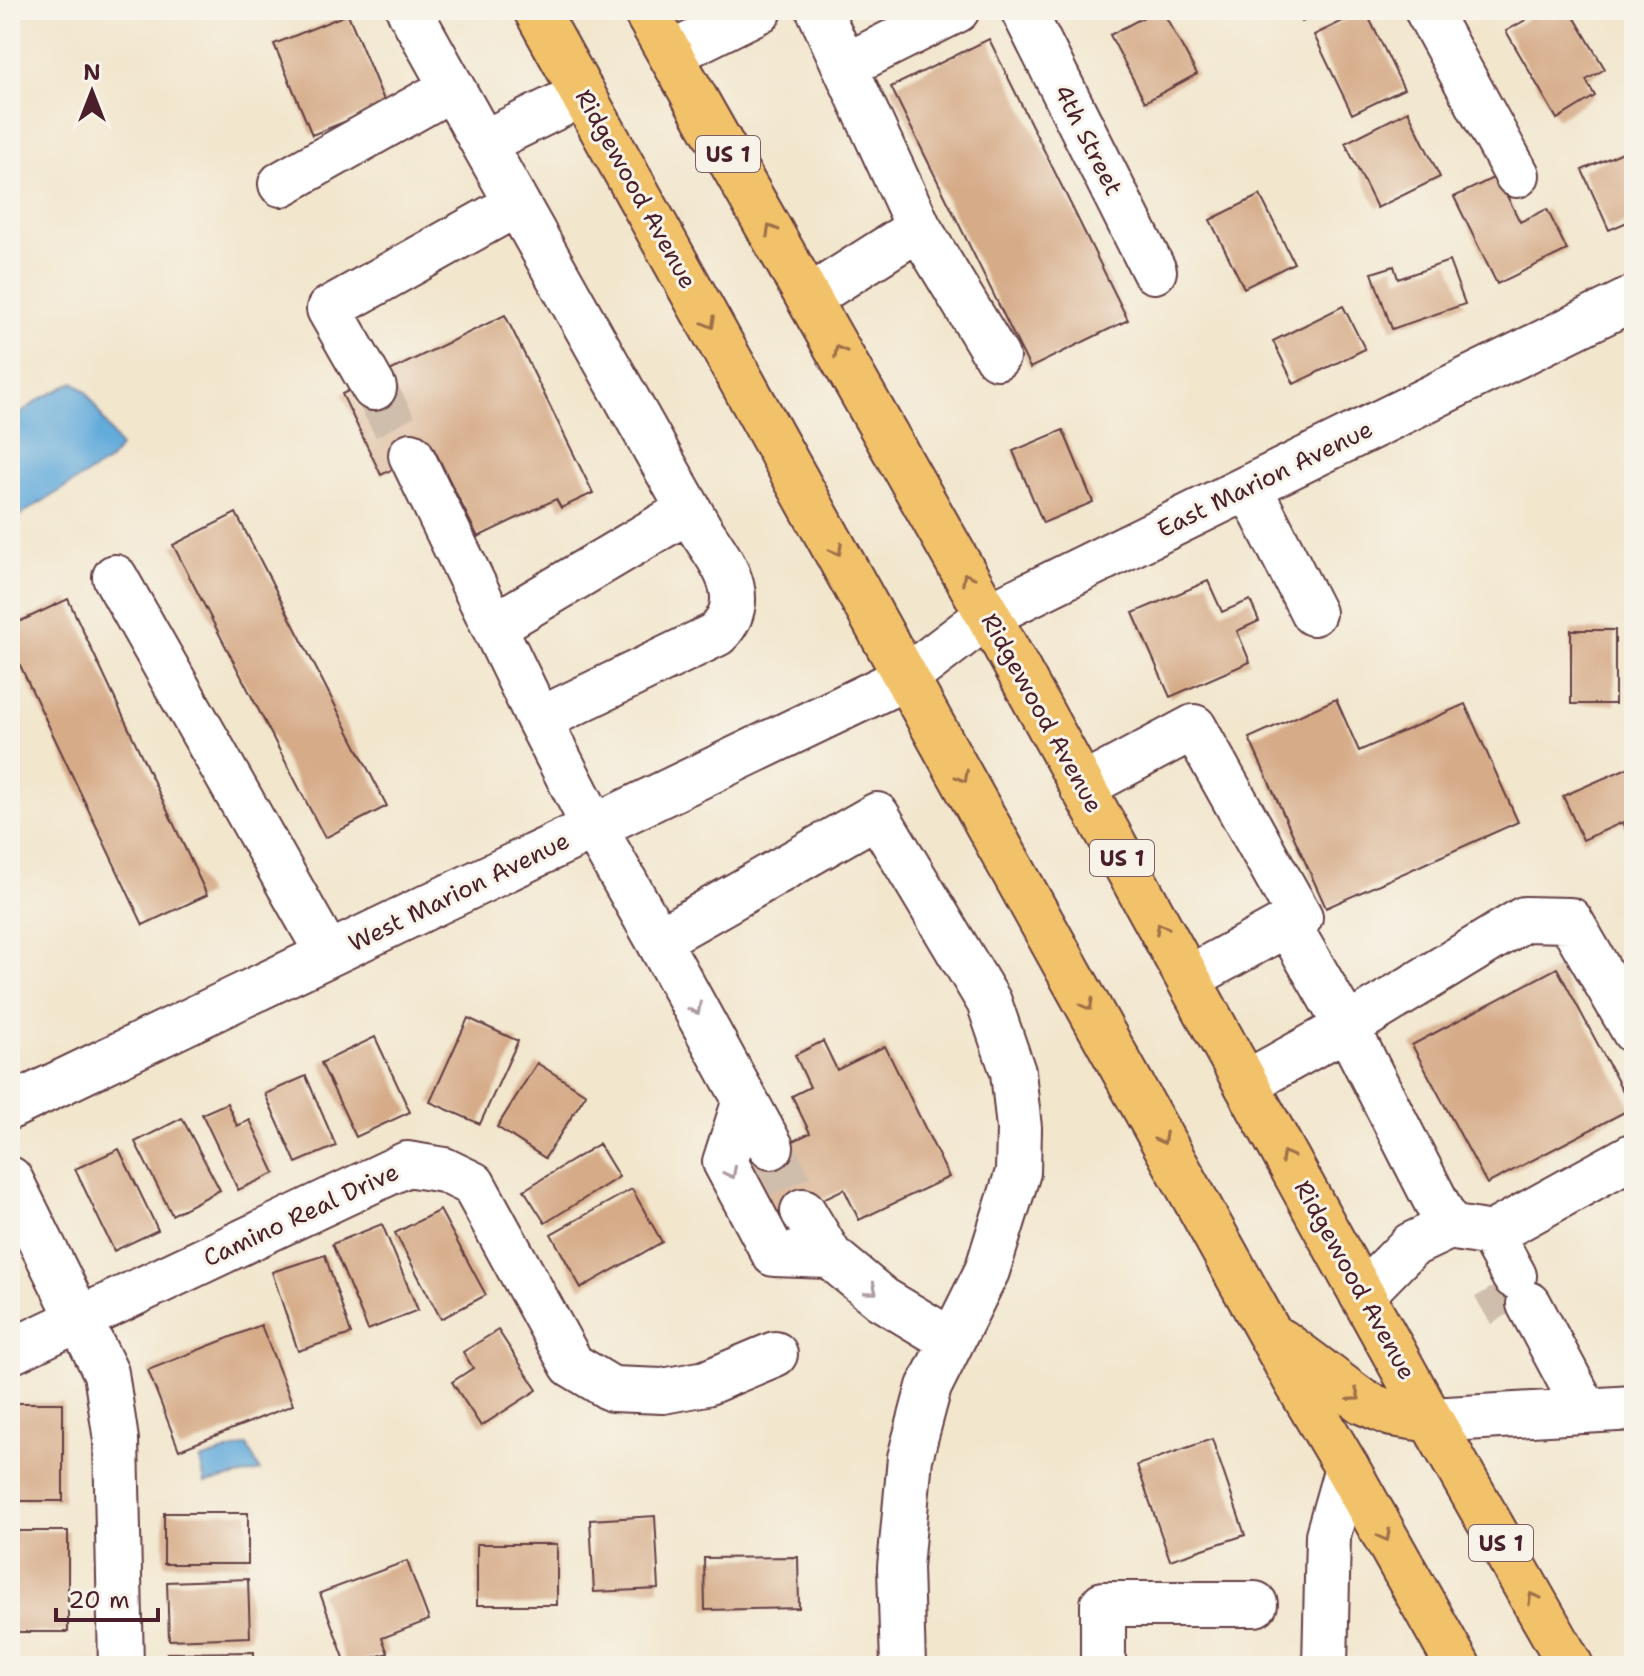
<svg xmlns="http://www.w3.org/2000/svg" width="1644" height="1676" font-family="'Shantell Sans',sans-serif">
	<style>
		.water { fill: #64abdb; stroke: #576583; stroke-width: 2 }
		.building { fill: #d6ab88 }
		.lines { fill: none; stroke-linecap: round; stroke-linejoin: round }
		.minor-tunnel { stroke: #d0bead; stroke-width: 44; stroke-dasharray: 44 22; stroke-linecap: butt }
		.minor-casing { stroke: #633d43; stroke-width: 48 }
		.major-casing { stroke: #633d43; stroke-width: 48 }
		.minor { stroke: #fff; stroke-width: 44 }
		.major { stroke: #f2c26a; stroke-width: 44 }
		.oneway { stroke: #9e704a }
		.oneway2 { stroke: #ae9aa0 }
		.labels { text-anchor: middle; stroke-width: 6; stroke-linejoin: round; paint-order: stroke }
		.shield { fill: #f7f3e8; stroke: #7e5f64; stroke-width: 2 }
		.shield-label { font-size: 22px; font-weight: bold; fill: #4a1f2b }
		.street-label { font-size: 24px; fill: #4a1f2b; stroke: #f7f3e8 }
	</style>
	<rect width="100%" height="100%" fill="#f7f3e8"/>
	<filter id="ink" filterUnits="userSpaceOnUse"><feTurbulence type="fractalNoise" baseFrequency=".0125" numOctaves="2"/><feDisplacementMap in="SourceGraphic" scale="16" xChannelSelector="R" yChannelSelector="G"/><feConvolveMatrix kernelMatrix="1 2 1 2 8 2 1 2 1" color-interpolation-filters="sRGB"/></filter>
	<filter id="wash" filterUnits="userSpaceOnUse"><feTurbulence type="fractalNoise" baseFrequency=".006" numOctaves="4" result="noise"/><feDisplacementMap in="SourceGraphic" scale="32" xChannelSelector="R" yChannelSelector="G"/><feGaussianBlur stdDeviation="1.8" result="paint"/><feColorMatrix in="noise" values="0 0 0 0 0 0 0 0 0 0 0 0 0 0 0 0 0 1.4 0 .05"/><feComposite in="paint" operator="in"/></filter>
	<g filter="url(#wash)">
		<rect width="100%" height="100%" fill="#f2e6cd"/>
		<path class="water" d="M74,382L87,393L120,447L109,461L10,521V421L40,399Z
			M247,1445L260,1471L205,1483L200,1460Z"/>
		<g id="blocks">
			<path class="building" d="M1157,10H1162L1197,74L1145,102L1110,35Z
				M1296,10H1328L1302,22Z
				M1365,10L1404,89L1352,114L1314,35Z
				M1543,10H1570L1605,69L1586,80L1595,96L1557,119L1506,31Z
				M348,14L386,105L312,135L274,44Z
				M989,39L1128,320L1030,368L891,87Z
				M1408,111L1440,177L1377,208L1345,143Z
				M1634,147V219L1609,230L1582,170Z
				M1497,176L1520,222L1547,209L1567,250L1497,284L1454,197Z
				M1260,195L1294,263L1244,288L1210,220Z
				M1449,261L1465,304L1392,329L1372,273L1394,266L1398,279Z
				M1343,306L1365,349L1294,384L1273,341Z
				M505,315L593,493L561,508L556,499L478,537L434,449L381,475L342,394Z
				M1063,430L1093,502L1043,523L1013,451Z
				M236,513L387,806L325,838L173,545Z
				M1208,581L1222,612L1250,600L1259,621L1237,631L1250,662L1170,697L1133,613Z
				M68,599L207,895L143,925L10,644V626Z
				M1571,630H1615V704H1571Z
				M1336,699L1359,751L1465,704L1518,822L1326,908L1249,738Z
				M1634,765V846L1623,822L1583,840L1563,796Z
				M1557,968L1632,1108L1487,1184L1412,1045Z
				M468,1018L518,1041L480,1124L430,1102Z
				M375,1037L410,1112L356,1137L321,1063Z
				M823,1041L837,1070L885,1046L949,1177L859,1220L844,1189L770,1224L742,1166L810,1133L792,1096L810,1087L795,1055Z
				M537,1063L586,1094L545,1158L497,1127Z
				M306,1076L336,1146L296,1163L265,1094Z
				M227,1103L237,1126L250,1120L275,1173L238,1190L202,1114Z
				M182,1118L220,1190L172,1215L135,1142Z
				M599,1144L619,1177L545,1223L524,1190Z
				M119,1149L158,1230L114,1251L75,1169Z
				M632,1189L662,1242L581,1288L551,1234Z
				M440,1210L486,1295L441,1319L395,1233Z
				M382,1224L418,1310L368,1330L332,1244Z
				M325,1255L351,1334L298,1351L272,1272Z
				M261,1325L293,1405L179,1450L148,1370Z
				M498,1330L537,1390L481,1426L452,1382L473,1368L463,1352Z
				M10,1403H63V1501H10Z
				M1212,1439L1245,1535L1170,1560L1137,1465Z
				M164,1513H248V1564H164Z
				M655,1516L659,1589L594,1592L590,1520Z
				M12,1531H68V1632H12Z
				M477,1544H557V1605H477Z
				M798,1557L799,1608L705,1610L704,1558Z
				M407,1561L429,1620L382,1638L388,1653L347,1666L320,1593Z
				M248,1579L250,1637L169,1640L167,1582Z
				M254,1652V1666H167V1653Z"/>
		</g>
	</g>
	<g filter="url(#ink)">
		<use href="#blocks" fill-opacity="0" stroke="#633d43" stroke-width="2"/>
		<g class="lines">
			<path class="minor-tunnel" d="M374,388L411,455
				M771,1147L803,1211
				M1494,1286L1510,1313"/>
			<defs>
				<path id="minor" d="M409,10L483,143
					M1023,10L1154,271
					M1427,10L1517,175
					M671,54L760,10
					M845,66L957,10
					M583,94L483,143L700,529C722,563 752,598 717,634L539,720L594,827L658,940L877,815L989,1002L1013,1072L1019,1128L1018,1172L987,1271L929,1387L910,1458L900,1567L903,1666
					M281,184L452,88
					M919,228L997,357
					M809,298L919,228L819,10
					M374,388L329,309L517,204
					M411,455L539,720
					M1249,487L1313,613
					M115,577L328,954
					M494,626L689,510
					M1082,787L1194,727L1300,917L1189,978
					M1287,923L1347,1027L1524,919L1570,920L1634,1031
					M658,940L771,1147
					M1246,1083L1347,1027L1449,1227L1411,1245L1362,1295
					M745,1100L725,1162L774,1254L830,1256
					M10,1107L907,677L988,615L1634,298
					M10,1179L106,1373L116,1440L121,1666
					M803,1211L830,1256L882,1299L952,1341
					M1449,1227L1491,1234L1634,1155
					M1491,1234L1514,1276
					M1529,1304L1586,1411
					M10,1352L407,1164L444,1170L473,1184L572,1365L612,1389L663,1391L706,1383L775,1354
					M1431,1420L1634,1408
					M1103,1666V1604H1255
					M1325,1666L1328,1535L1347,1468"/>
				<path id="major" d="M536,10L1297,1383L1347,1468L1458,1666
					M645,10L988,615L1431,1420L1571,1666
					M1281,1341L1363,1402L1392,1414L1431,1420"/>
			</defs>
			<use href="#minor" class="minor-casing"/>
			<use href="#major" class="major-casing"/>
			<use href="#minor" class="minor"/>
			<use href="#major" class="major"/>
		</g>
		<defs><path id="oneway-chevron" d="M-2-3.5L2.5 0L-2 3.5" fill="none" stroke-width="1.6" stroke-linecap="round" stroke-linejoin="round" transform="scale(2)"/></defs>
		<g class="oneway">
			<use href="#oneway-chevron" transform="translate(771 230) rotate(-120)"/>
			<use href="#oneway-chevron" transform="translate(710 323) rotate(61)"/>
			<use href="#oneway-chevron" transform="translate(839 351) rotate(-119)"/>
			<use href="#oneway-chevron" transform="translate(837 550) rotate(61)"/>
			<use href="#oneway-chevron" transform="translate(967 578) rotate(-119)"/>
			<use href="#oneway-chevron" transform="translate(963 777) rotate(61)"/>
			<use href="#oneway-chevron" transform="translate(1161 928) rotate(-119)"/>
			<use href="#oneway-chevron" transform="translate(1088 1005) rotate(61)"/>
			<use href="#oneway-chevron" transform="translate(1162 1139) rotate(61)"/>
			<use href="#oneway-chevron" transform="translate(1286 1156) rotate(-119)"/>
			<use href="#oneway-chevron" transform="translate(1355 1396) rotate(35)"/>
			<use href="#oneway-chevron" transform="translate(1385 1536) rotate(61)"/>
			<use href="#oneway-chevron" transform="translate(1533 1598) rotate(-120)"/>
		</g>
		<g class="oneway2">
			<use href="#oneway-chevron" transform="translate(696 1009) rotate(62)"/>
			<use href="#oneway-chevron" transform="translate(731 1173) rotate(63)"/>
			<use href="#oneway-chevron" transform="translate(872 1290) rotate(39)"/>
		</g>
	</g>
	<g class="labels">
		<g class="shield">
			<rect x="696" y="136" width="64" height="36" rx="6"/>
			<rect x="1090" y="840" width="64" height="36" rx="6"/>
			<rect x="1469" y="1525" width="64" height="36" rx="6"/>
		</g>
		<g class="shield-label">
			<text x="728" y="162">US 1</text>
			<text x="1122" y="866">US 1</text>
			<text x="1501" y="1551">US 1</text>
		</g>
		<g class="street-label">
			<text transform="translate(1088 140) rotate(63)" y="8">4th Street</text>
			<text transform="translate(636 189) rotate(61)" y="8">Ridgewood Avenue</text>
			<text transform="translate(1265 479) rotate(-26)" y="8">East Marion Avenue</text>
			<text transform="translate(1042 713) rotate(61)" y="8">Ridgewood Avenue</text>
			<text transform="translate(459 892) rotate(-26)" y="8">West Marion Avenue</text>
			<text transform="translate(301 1215) rotate(-25)" y="8">Camino Real Drive</text>
			<text transform="translate(1355 1280) rotate(61)" y="8">Ridgewood Avenue</text>
		</g>
	</g>
	<rect width="1644" height="1676" fill="none" stroke="#f7f3e8" stroke-width="40"/>
	<g transform="translate(92 92)" stroke="#f7f3e8" stroke-width="6" paint-order="stroke">
	<path d="M0-6L14 30L0 20L-14 30Z" fill="#4a1f2b"/>
	<text y="-12" font-size="22" font-weight="bold" text-anchor="middle" fill="#4a1f2b">N</text>
	</g>
	<path d="M56 1608v12h102v-12" fill="none" stroke="#4a1f2b" stroke-width="4"/>
	<text x="68" y="1608" font-size="24" fill="#4a1f2b" stroke="#f7f3e8" stroke-width="6" paint-order="stroke">20 m</text>
</svg>
